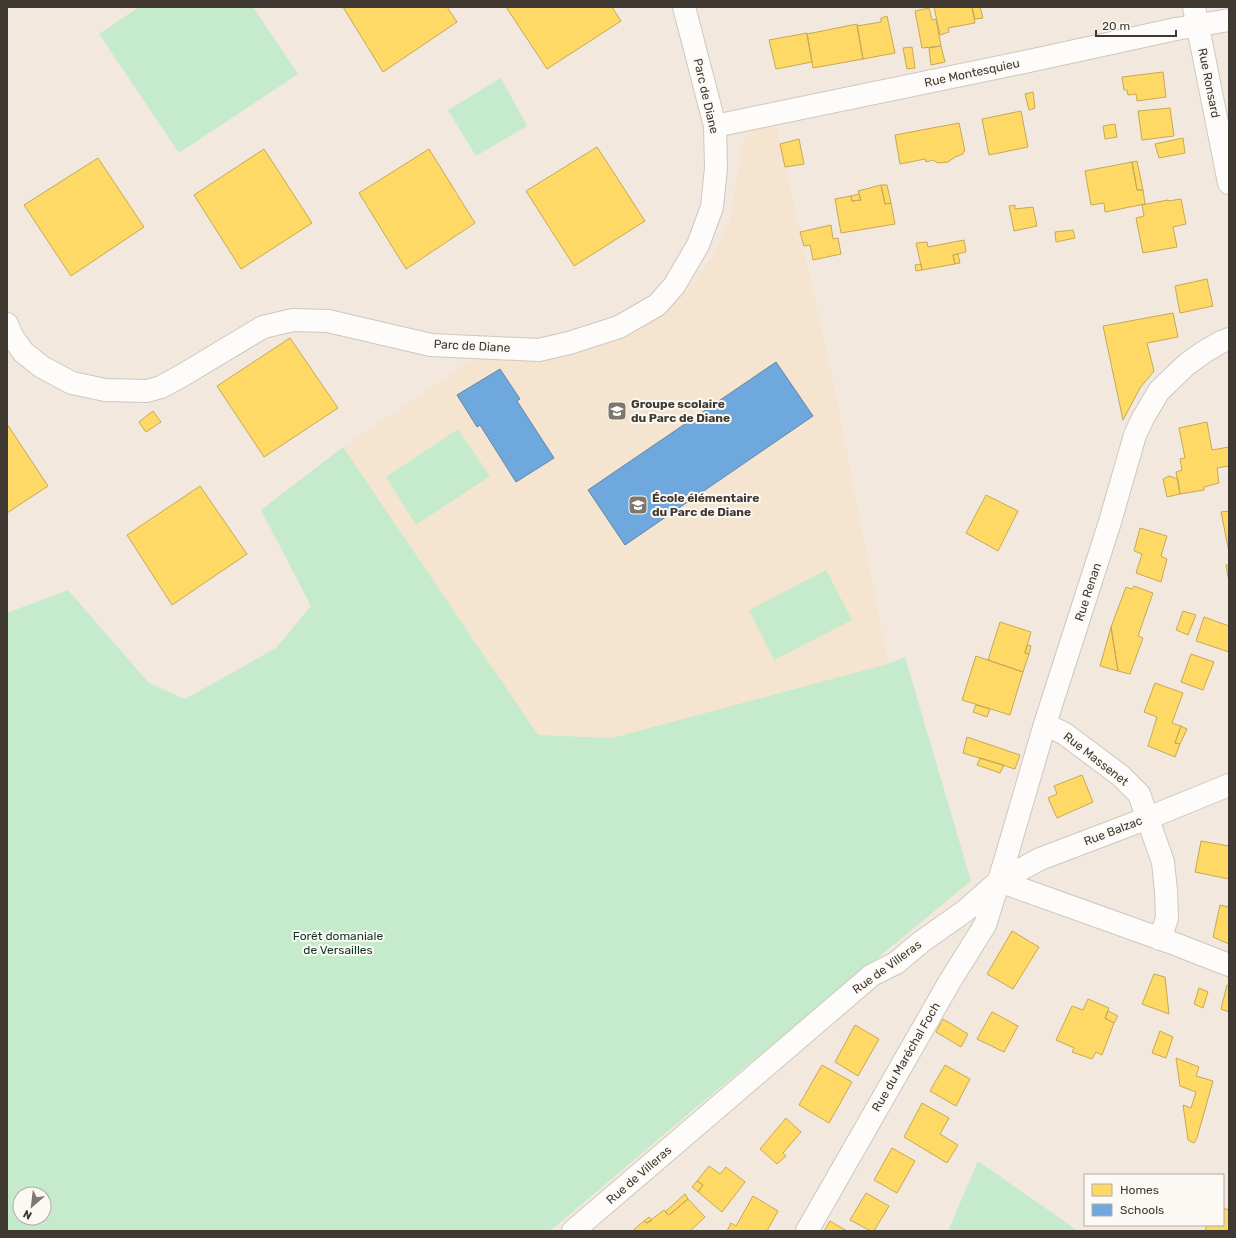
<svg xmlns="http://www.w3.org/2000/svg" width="1236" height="1238" font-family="Rubik,sans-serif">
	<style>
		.built { fill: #f5e4d0 }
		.green { fill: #c5ebcc; fill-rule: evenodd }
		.homes { fill: #ffd966; stroke: #c6a956 }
		.schools { fill: #6fa8dc; stroke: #6187a9 }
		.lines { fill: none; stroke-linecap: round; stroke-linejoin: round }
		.street-casing { stroke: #cec7be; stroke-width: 24 }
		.street { stroke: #fdfcfa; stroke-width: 22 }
		.labels { text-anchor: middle; stroke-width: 4; stroke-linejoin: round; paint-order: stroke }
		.street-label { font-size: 12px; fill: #403931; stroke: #fcf9f5 }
		.poi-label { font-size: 12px; font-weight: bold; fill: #403931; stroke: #fcf9f5; text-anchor: start }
		.park-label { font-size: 12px; fill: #093721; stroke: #fcf9f5 }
	</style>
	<rect width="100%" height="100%" fill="#f3e8dd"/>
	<path class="built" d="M752,125H776L832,376L888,664L612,738L538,735L343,447L485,351L657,316L689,288L712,257L730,221L742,143Z"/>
	<path class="green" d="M139,7H253L298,74L179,153L99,34Z
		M501,78L527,126L476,156L448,110Z
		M458,429L490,476L416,525L386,477Z
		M343,447L538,735L612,738L888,664L905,657L971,881L693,1110L550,1231H7V613L68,590L149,683L185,699L276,648L311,606L261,510ZM20,1194H44V1218H20Z
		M826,570L852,620L774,660L749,610Z
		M978,1161L1078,1231H948Z"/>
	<path class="homes" d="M343,7H447L457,22L383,72Z
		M506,7H612L621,21L547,69Z
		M934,7H972L975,23L948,28L949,32L940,35Z
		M972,7H980L983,18L975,19Z
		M929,8L932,20L936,19L941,46L922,48L915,11Z
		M887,16L895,53L863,59L857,26L881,22V18Z
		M857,24L863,59L813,68L807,34Z
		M807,33L812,62L776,69L769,40Z
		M941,46L945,62L931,65L929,48Z
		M912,47L915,68L907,69L903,48Z
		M1163,72L1166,97L1137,101L1136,94L1128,95L1127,90H1124L1122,77Z
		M1033,92L1035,108L1029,110L1025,94Z
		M1170,108L1174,136L1142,140L1138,111Z
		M1021,111L1028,147L989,155L982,119Z
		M959,123L965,151L963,152V154L955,157L948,162L938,163L933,160L926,162L925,159L900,164L895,135Z
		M1115,124L1117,137L1105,139L1103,126Z
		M1183,138L1185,153L1159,158L1155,144Z
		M799,139L804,164L785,167L780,144Z
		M597,147L645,221L574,266L526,191Z
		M264,149L312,223L241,269L194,195Z
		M429,149L475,223L406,269L359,193Z
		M98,158L144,227L71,276L24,205Z
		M1137,161L1143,190H1137L1132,162Z
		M1132,162L1137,190H1143L1145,204L1105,212L1104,203L1091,205L1085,171Z
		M881,185H887L891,203L885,204Z
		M881,185L885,204L891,203L895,224L841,233L835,199L851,196L852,201L861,200L858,191Z
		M859,194L861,200L852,201L851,196Z
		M1181,199L1186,224L1173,227L1177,247L1143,253L1136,218L1144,216L1142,205L1168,200V201Z
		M1015,205V209L1033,207L1037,226L1014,231L1009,206Z
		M831,225L833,239L838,238L841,254L813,260L810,245L804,246L800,232Z
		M1073,230L1075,238L1056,242L1055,232Z
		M964,240L966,252L953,255L955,264L922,270L916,243L927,242L928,247Z
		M958,254L960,263L955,264L953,255Z
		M921,264L922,270L916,271L915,265Z
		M1207,279L1213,306L1180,313L1175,286Z
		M1173,313L1178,337L1147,343L1154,371L1140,388L1123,420L1103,326Z
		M290,338L338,408L264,457L217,386Z
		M153,411L161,422L146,432L139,422Z
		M1207,422L1212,450L1229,447V466L1217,468L1219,483L1204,487V490L1180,494L1176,472L1182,470L1180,459L1185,458L1179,428Z
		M7,424L48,486L7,513Z
		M1169,476L1178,479L1180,494L1167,497L1163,479Z
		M200,486L247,554L172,605L127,535Z
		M986,495L1018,511L998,551L966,533Z
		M1229,511V552L1221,512Z
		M1140,528L1167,536L1161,556L1167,559L1161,582L1136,573L1142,554L1134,551Z
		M1226,565H1229V582Z
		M1134,586L1153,593L1138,636L1143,638L1130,674L1118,671L1111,627L1126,587L1132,589Z
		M1183,611L1196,615L1188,635L1176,630Z
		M1204,617L1229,626V652L1196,641Z
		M1000,622L1031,632L1025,653L1029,654L1023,672L988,660Z
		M1111,627L1118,671L1100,666Z
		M1027,645L1031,646L1029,654L1025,653Z
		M1191,654L1214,662L1203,690L1181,682Z
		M976,656L1023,672L1010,715L962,700Z
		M1155,683L1183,693L1172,723L1181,726L1175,743L1180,744L1175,757L1148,746L1157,717L1144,712Z
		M976,705L990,709L987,717L973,712Z
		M1181,726L1187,729L1180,744L1175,743Z
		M967,737L1020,755L1015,769L963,753Z
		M980,758L1004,765L1000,773L977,765Z
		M1082,775L1093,802L1057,818L1048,798L1057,794L1054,786Z
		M1201,841L1229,846V879L1195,872Z
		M1220,905L1229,907V944L1213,937Z
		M1012,931L1039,947L1013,989L987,974Z
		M1154,974L1165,977L1169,1014L1142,1004Z
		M1227,985L1229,986V1012L1221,1009Z
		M1199,988L1208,992L1203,1008L1194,1004Z
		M1088,999L1109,1008L1105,1018L1114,1023L1102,1055L1096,1052L1092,1059L1072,1052L1074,1048L1056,1040L1072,1006L1083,1010Z
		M1108,1011L1118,1016L1114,1023L1105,1018Z
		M992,1012L1018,1026L1004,1052L977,1039Z
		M943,1019L968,1034L961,1047L936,1032Z
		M855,1025L879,1039L858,1076L835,1062Z
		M1160,1031L1173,1037L1166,1058L1152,1053Z
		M1176,1058L1199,1067L1196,1076L1213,1081L1197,1138L1194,1143L1188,1140L1183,1105L1191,1108L1196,1092L1180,1086Z
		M822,1065L852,1082L829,1123L799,1105Z
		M945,1065L970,1079L956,1106L930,1091Z
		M922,1103L949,1118L940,1134L958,1145L947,1163L904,1137Z
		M786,1118L801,1132L783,1153L786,1156L777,1164L760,1149Z
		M892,1148L915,1161L897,1193L874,1180Z
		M709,1166L720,1174L726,1167L745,1182L722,1212L698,1192L703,1185L697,1181Z
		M697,1181L703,1185L698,1192L692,1187Z
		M866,1193L889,1206L874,1231H871L850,1220Z
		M685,1194L688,1199L669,1215L665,1212Z
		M753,1196L778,1211L767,1231H727L731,1223L736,1226Z
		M688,1199L705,1217L690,1231H632L644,1221L647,1223L664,1210L669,1215Z
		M1229,1206V1231H1205L1207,1225H1223V1208L1228,1210Z
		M649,1217L652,1220L647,1223L644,1221Z
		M830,1221L847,1231H824Z"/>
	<path class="schools" d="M776,362L813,416L625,545L588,490Z
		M500,369L520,399L517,401L554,458L516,482L480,425L477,427L457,395Z"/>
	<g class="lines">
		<defs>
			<path id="street" d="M1194,7L1229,183
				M715,126L1029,61L1176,29L1229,20
				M7,324L12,336L23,352L42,367L72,383L105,390L147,391L161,387L183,375L263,327L293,320L328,321L431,345L539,350L569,343L619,327L657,305L674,286L698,245L712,207L716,168L715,126L684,7
				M1045,724L1065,734L1121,776L1139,794L1163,862L1166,891L1167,918L1160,939
				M999,881L1175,944L1229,965
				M573,1231L872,975L896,963L921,942L965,911L999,881L1040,859L1148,818L1229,785
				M807,1231L950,981L985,925L1005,861L1045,724L1110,522L1135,435L1143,418L1159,391L1186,365L1204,352L1221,342L1229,339"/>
		</defs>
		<use href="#street" class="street-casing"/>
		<use href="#street" class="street"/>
	</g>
	<defs>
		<symbol id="school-square" viewBox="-11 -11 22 22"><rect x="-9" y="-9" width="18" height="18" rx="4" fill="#7f766d" stroke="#fcf9f5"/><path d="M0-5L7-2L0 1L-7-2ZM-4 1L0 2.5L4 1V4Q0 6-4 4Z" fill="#fff"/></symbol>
	</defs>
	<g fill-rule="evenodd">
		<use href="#school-square" x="606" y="400" width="22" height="22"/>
		<use href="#school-square" x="627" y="494" width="22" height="22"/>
	</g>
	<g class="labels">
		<g class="street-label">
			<text transform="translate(972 73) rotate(-12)" y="4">Rue Montesquieu</text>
			<text transform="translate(1209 83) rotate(79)" y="4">Rue Ronsard</text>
			<text transform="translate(706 96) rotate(77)" y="4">Parc de Diane</text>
			<text transform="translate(472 346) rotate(3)" y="4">Parc de Diane</text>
			<text transform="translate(1088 592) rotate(-72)" y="4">Rue Renan</text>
			<text transform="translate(1096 759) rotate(38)" y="4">Rue Massenet</text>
			<text transform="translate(1113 831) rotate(-21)" y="4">Rue Balzac</text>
			<text transform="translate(887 967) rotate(-36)" y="4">Rue de Villeras</text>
			<text transform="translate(906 1057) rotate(-60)" y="4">Rue du Maréchal Foch</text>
			<text transform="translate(639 1175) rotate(-41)" y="4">Rue de Villeras</text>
		</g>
		<g class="poi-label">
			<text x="631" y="408">Groupe scolaire<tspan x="631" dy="14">du Parc de Diane</tspan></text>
			<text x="652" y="502">École élémentaire<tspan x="652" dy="14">du Parc de Diane</tspan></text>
		</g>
		<g class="park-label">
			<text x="338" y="940">Forêt domaniale<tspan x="338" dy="14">de Versailles</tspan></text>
		</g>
	</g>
	<rect width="1236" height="1238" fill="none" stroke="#403931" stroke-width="16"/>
	<rect x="1084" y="1174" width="140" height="52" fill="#fcf9f5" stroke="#b1aca7"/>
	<rect x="1092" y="1184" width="20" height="12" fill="#ffd966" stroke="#b1aca7"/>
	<text x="1120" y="1194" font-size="12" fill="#403931">Homes</text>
	<rect x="1092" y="1204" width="20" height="12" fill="#6fa8dc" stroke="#b1aca7"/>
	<text x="1120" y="1214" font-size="12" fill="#403931">Schools</text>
	<g transform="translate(32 1206) rotate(208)"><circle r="19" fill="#fcf9f5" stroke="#b1aca7"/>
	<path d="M0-3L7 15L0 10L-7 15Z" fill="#7f766d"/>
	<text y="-6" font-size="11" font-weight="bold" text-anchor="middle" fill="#403931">N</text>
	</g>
	<path d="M1096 30v6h80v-6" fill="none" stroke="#403931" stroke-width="2"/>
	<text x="1102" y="30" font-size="12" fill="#403931" stroke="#fcf9f5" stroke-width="3" paint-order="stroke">20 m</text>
</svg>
